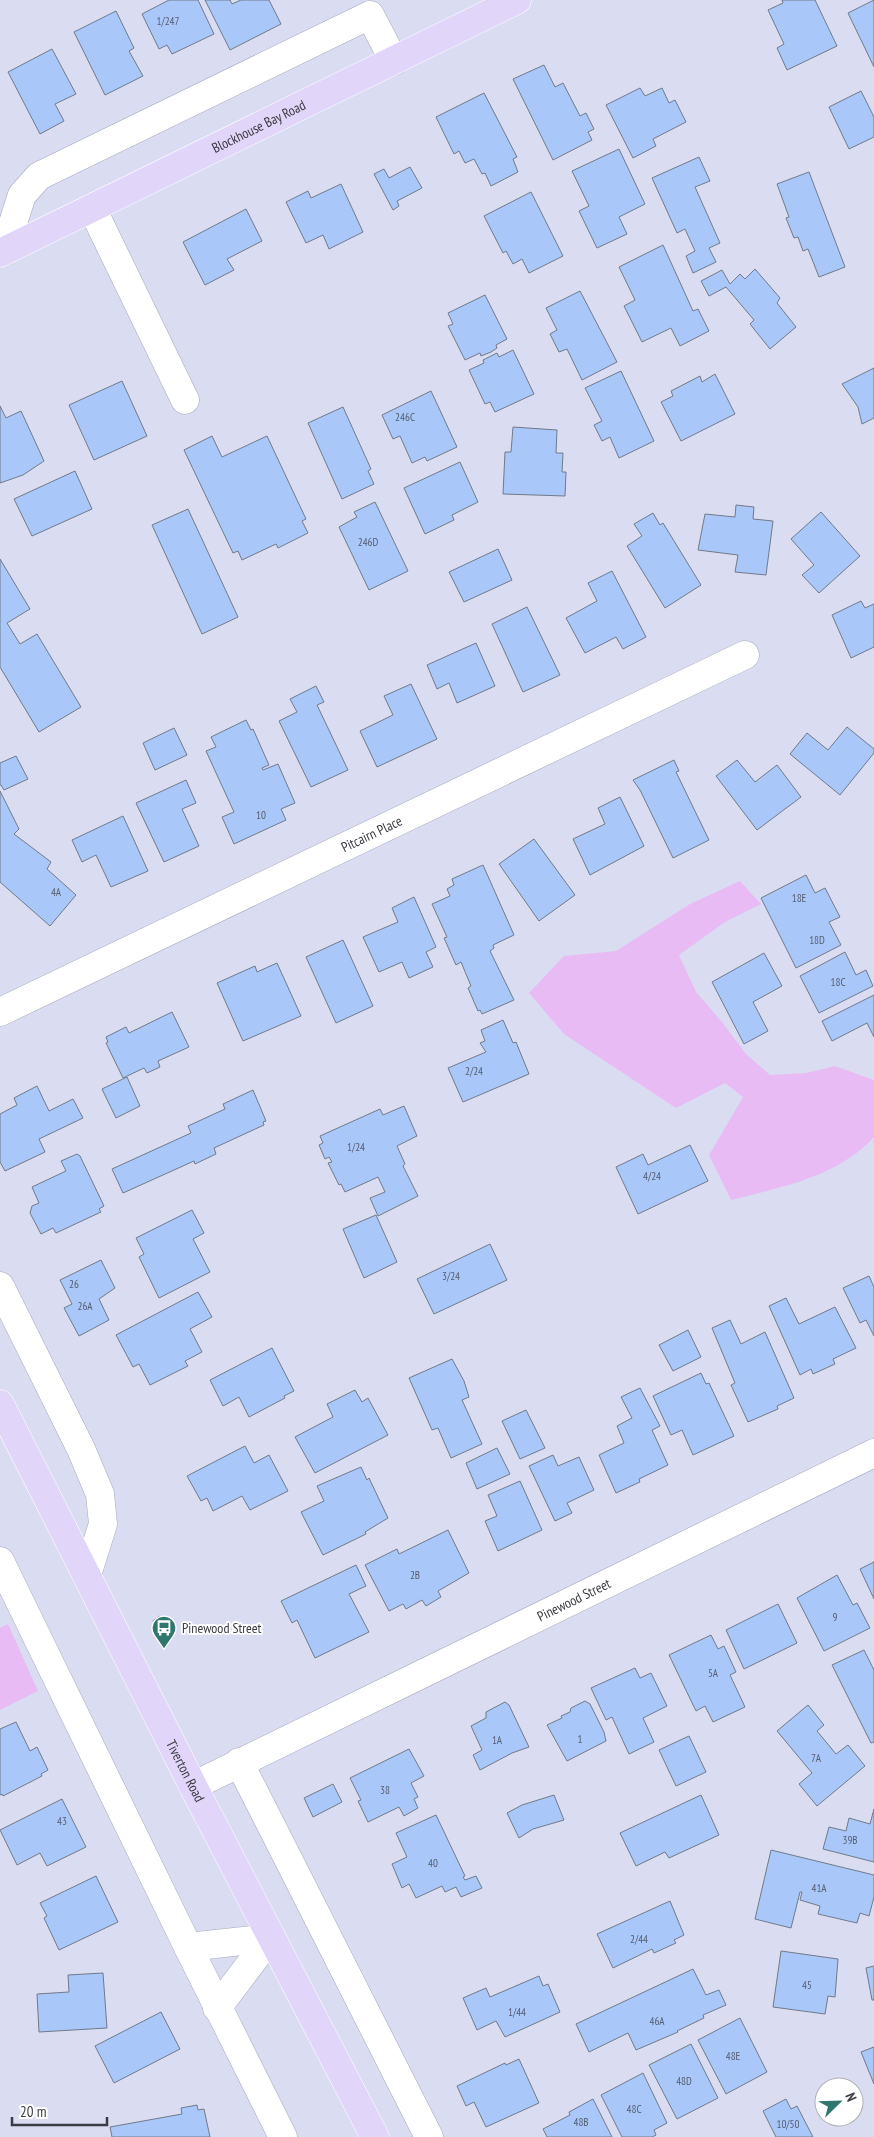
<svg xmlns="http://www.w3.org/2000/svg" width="874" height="2137" font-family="'PT Sans Narrow',sans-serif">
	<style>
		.green { fill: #e8bbf5 }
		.building { fill: #a9c7f9; stroke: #707a8a }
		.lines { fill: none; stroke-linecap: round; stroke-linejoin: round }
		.minor-casing { stroke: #a6a9bc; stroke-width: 29 }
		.major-casing { stroke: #fff; stroke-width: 29 }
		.minor { stroke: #fff; stroke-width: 28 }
		.major { stroke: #e1d6f9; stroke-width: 28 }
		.labels { text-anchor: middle; stroke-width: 4; stroke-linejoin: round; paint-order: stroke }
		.number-label { font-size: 11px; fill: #565e70 }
		.street-label { font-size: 14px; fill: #3a3b43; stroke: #fff }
		.poi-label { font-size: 14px; fill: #3a3b43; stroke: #fff; text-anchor: start }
	</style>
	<rect width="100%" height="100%" fill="#daddf1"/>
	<path class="green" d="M740,881L761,904L725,922L679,955L696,992L722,1022L746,1054L770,1075L806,1073L835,1066L874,1080V1137C838,1177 781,1187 731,1200L709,1155L743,1097L725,1083L676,1108L564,1034L529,993L564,956L616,951L690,904Z
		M8,1624L38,1691L0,1710V1628Z"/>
	<path class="building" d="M169,0H198L214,34L172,54L167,45L159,49L142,14Z
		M205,0H230L232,4L241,0H269L281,24L230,50Z
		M782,0H815L837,46L787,70L777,48L784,44L768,10L783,3Z
		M874,0V67L848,13Z
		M116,11L134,48L129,51L143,76L105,95L74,32Z
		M52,49L76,94L55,104L64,121L40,134L8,72Z
		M544,65L555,87L563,83L580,116L586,113L594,129L588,132L592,140L553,160L513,79Z
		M640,88L645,96L662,88L669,103L675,100L686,122L653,139L656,146L633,158L606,105Z
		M861,91L874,117V137L849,149L829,107Z
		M484,93L517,157L513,159L518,172L491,186L485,173L482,174L474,159L465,163L459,151L454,154L436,117Z
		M619,149L645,204L619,217L627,234L597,248L579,211L589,206L572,171Z
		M699,157L710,181L695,187L720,243L709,248L716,262L693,273L686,256L695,251L685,229L677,233L652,178Z
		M410,167L422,188L397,201L399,206L393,210L374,174L384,169L389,178Z
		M809,172L845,267L819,277L808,249L803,251L798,237L794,238L786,218L789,217L777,184Z
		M341,184L363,232L329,249L323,235L306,243L286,202L308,191L311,198Z
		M531,192L563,256L529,273L522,259L513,264L506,251L503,253L484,216Z
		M246,209L262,241L227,259L234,270L205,285L183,242Z
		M663,245L693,311L698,309L709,331L680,346L671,328L642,342L624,306L635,300L619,267Z
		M755,269L780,298L777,303L796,327L770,349L750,324L754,320L726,287L709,296L701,281L722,270L730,284L740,274L745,279Z
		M580,291L617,362L582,380L567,349L559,352L550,334L557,330L546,308Z
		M485,295L507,339L496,345L497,348L491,352L481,356L480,353L465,360L448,326L453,324L448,313Z
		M513,350L534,394L495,412L490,402L485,404L469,370L484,363L483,360L497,353L499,357Z
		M874,368V418L862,424L858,407L842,384Z
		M621,371L654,441L619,458L610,437L602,441L594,425L602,421L585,388Z
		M715,374L735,414L681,441L661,402L673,396L671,391L700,376L702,382Z
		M122,381L147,436L94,460L69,405Z
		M431,391L457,447L427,461L425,457L412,463L400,436L393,439L382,415Z
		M0,406L6,418L21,411L44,461L23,475L0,483Z
		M343,407L371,469L368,471L374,484L342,499L308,423Z
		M513,427L557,430L556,453H563L562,472H566L565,496L503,494L505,452H511Z
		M212,436L222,457L267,436L306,519L302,521L308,533L278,548L276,544L242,560L238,551L233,553L184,450Z
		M460,462L478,502L452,515L454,520L425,534L404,488Z
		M75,471L92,509L32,536L14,499Z
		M375,502L408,571L369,590L339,527L357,517L354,512Z
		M736,505L754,507L753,519L773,521L766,575L735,572L738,555L698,550L705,514L735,517Z
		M188,509L238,617L202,634L152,525Z
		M821,512L860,556L819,593L802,575L814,565L791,539Z
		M653,513L660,525L663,523L701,585L665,608L627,546L642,536L634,524Z
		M498,549L512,580L464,602L449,572Z
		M0,559L30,609L7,623L20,644L37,634L81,707L39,732L0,667Z
		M612,571L646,637L623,649L616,637L585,653L566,618L597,601L588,583Z
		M861,601L865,608L874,604V647L851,658L832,615Z
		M527,607L560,675L523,692L492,624Z
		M476,643L495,686L457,703L449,683L437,689L427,665Z
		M411,684L437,739L377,767L360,731L393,715L384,696Z
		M316,686L324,702L317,705L348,770L311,787L279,721L297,712L290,699Z
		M246,720L251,730L253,729L269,765L262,768L263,770L278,764L295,803L281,809L286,820L234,844L222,817L234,812L206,751L216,747L211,737Z
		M847,727L874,749V753L840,795L790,754L807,733L828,750Z
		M174,728L187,755L155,770L143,743Z
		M16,756L28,779L4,790L1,785H0V763Z
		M674,760L679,771L676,772L709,840L673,858L640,790L633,780Z
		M737,760L755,782L777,765L801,797L757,830L716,776Z
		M186,780L196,803L182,809L199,846L164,862L136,803Z
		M0,791L19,829L14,834L51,862L47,869L76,895L50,926L0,882Z
		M620,797L644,846L590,875L573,839L605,824L598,808Z
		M123,816L148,871L111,887L96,855L82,862L72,840Z
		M534,839L575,895L539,921L499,864Z
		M483,865L514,935L493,945L494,948L490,951L514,1000L482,1014L480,1010L478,1011L468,988L471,986L461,962L456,965L444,938L447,937L432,904L450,896L447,889L454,885L452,879Z
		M806,875L815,893L825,888L840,917L829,922L841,945L796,968L761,898Z
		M414,897L436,947L426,952L433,967L409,978L402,962L379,972L363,937L398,922L392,908Z
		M343,940L373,1006L336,1023L306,957Z
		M845,952L856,975L866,970L873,986L819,1013L800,976Z
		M764,953L782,986L753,1002L768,1031L744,1044L712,982Z
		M277,963L301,1016L243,1041L217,983L255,966L257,972Z
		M874,995V1037L867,1023L832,1041L822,1021Z
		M172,1012L189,1047L158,1061L160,1067L147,1073L144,1068L123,1078L106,1043L108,1042L106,1037L126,1027L129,1033Z
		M503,1020L513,1043L516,1042L529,1074L463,1102L448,1068L486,1052L480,1043L485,1041L481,1030Z
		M127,1077L140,1106L116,1118L102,1089Z
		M37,1086L49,1111L73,1099L83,1118L39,1139L45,1152L5,1171L0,1162V1114L17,1105L14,1098Z
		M253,1090L266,1121L263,1122L264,1125L214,1148L216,1154L195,1164L194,1161L123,1193L112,1169L191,1133L188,1126L225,1109L223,1104Z
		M404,1106L417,1136L397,1146L405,1164L403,1166L418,1196L378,1216L370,1198L385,1192L378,1177L345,1192L341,1184L339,1185L328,1163L332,1162L329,1157L325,1159L319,1145L323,1143L320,1136L380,1109L383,1115Z
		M690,1145L708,1181L638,1214L616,1167L643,1154L648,1165Z
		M77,1154L80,1156L104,1206L99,1209L101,1212L56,1233L53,1228L41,1234L30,1213L32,1206L39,1203L32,1187L66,1171L61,1161Z
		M192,1210L204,1233L193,1239L210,1272L159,1298L139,1257L144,1254L136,1238Z
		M376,1215L397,1262L364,1278L343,1229Z
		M490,1244L507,1280L434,1314L417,1279Z
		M101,1260L115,1288L99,1299L109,1320L79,1336L64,1308L72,1304L60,1280Z
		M869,1276L874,1287V1336L866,1320L860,1323L843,1288Z
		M198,1292L212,1317L190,1329L202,1352L185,1361L188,1366L150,1385L139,1364L133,1367L116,1335Z
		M786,1298L799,1324L835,1307L856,1348L833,1359L835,1364L813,1374L811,1369L800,1375L769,1306Z
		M730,1320L741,1344L765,1332L794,1398L777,1406L778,1409L748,1422L731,1385L735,1383L712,1328Z
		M688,1330L701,1357L673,1371L659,1345Z
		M272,1348L294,1391L284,1396L285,1398L249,1417L239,1397L223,1406L210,1380Z
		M452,1359L464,1381L469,1397L462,1400L482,1444L451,1458L438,1428L432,1430L409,1378Z
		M701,1373L706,1384L709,1383L734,1436L693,1455L682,1430L671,1435L653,1396Z
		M640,1388L660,1426L652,1430L668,1465L639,1479L640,1482L616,1493L599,1455L624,1443L617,1426L632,1418L621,1397Z
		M355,1390L362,1402L368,1398L388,1435L315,1473L295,1437L333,1417L327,1404Z
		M526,1410L545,1448L520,1459L502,1421Z
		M245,1446L254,1463L269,1455L288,1491L250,1510L242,1496L213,1511L207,1498L201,1501L187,1476Z
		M497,1448L510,1474L477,1489L466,1463Z
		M553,1455L558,1466L579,1457L594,1490L567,1503L572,1513L555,1521L529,1466Z
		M361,1467L367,1480L369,1478L388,1518L365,1532L366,1534L323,1555L301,1512L324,1501L317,1486Z
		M520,1481L542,1530L498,1551L485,1521L497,1516L488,1495Z
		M448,1530L469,1573L438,1591L441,1597L426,1606L422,1600L406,1609L403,1604L389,1611L365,1565L397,1549L399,1554Z
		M874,1562V1599L860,1569Z
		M356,1565L366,1586L349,1594L369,1632L315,1658L297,1620L292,1623L281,1601Z
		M837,1575L853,1605L857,1603L870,1628L824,1651L797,1598Z
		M778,1604L797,1643L744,1669L726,1630Z
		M160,1616L170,1633L162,1637L153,1621Z
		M711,1635L718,1649L724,1646L736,1672L730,1675L745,1707L713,1722L705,1706L696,1711L669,1655Z
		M864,1650L874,1670V1742L871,1743L832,1665Z
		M635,1668L640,1678L651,1673L667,1706L643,1718L654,1742L629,1754L612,1717L606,1720L591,1688Z
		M585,1701L590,1704L604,1732L606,1741L567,1761L547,1725L562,1718L561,1716L570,1712L571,1708Z
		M505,1702L509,1705L529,1747L512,1753L480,1770L473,1755L482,1750L471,1726L486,1718V1712Z
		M808,1705L824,1725L817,1731L836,1754L848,1745L865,1766L817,1806L799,1784L812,1773L777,1731Z
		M16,1722L30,1751L37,1747L48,1770L41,1774L42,1776L3,1796L2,1794L0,1795V1729Z
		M689,1736L706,1772L676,1786L659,1750Z
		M409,1749L424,1776L411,1783L418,1797L414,1799L418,1808L404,1816L399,1807L368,1822L358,1801L361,1800L350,1778Z
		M333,1784L342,1802L313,1817L304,1798Z
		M554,1795L564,1820L533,1829L519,1838L507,1813L522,1805Z
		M701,1795L719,1835L669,1858L665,1852L636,1866L620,1833Z
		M62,1799L86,1847L47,1866L40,1853L17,1865L0,1830Z
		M874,1809V1862L823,1849L829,1827L846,1831L849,1818L870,1824Z
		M436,1815L465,1876L463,1877L465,1880L476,1876L482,1888L461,1897L456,1887L445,1892L442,1886L416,1898L409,1884L402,1888L392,1864L407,1857L396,1833Z
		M771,1850L874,1875V1897L869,1916L860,1913L857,1923L818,1914L820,1906L800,1900L802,1892H800L791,1928L755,1919Z
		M96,1876L118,1922L59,1950L44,1918L47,1916L40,1903Z
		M670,1901L684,1935L674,1940L676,1943L654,1953L652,1949L613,1968L597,1934Z
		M781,1951L838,1959L835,1997L828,1996L825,2014L773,2007Z
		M874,1966V2000H872L866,1968Z
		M693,1969L706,1995L719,1990L726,2005L703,2015L704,2018L677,2031L678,2032L636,2050L628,2033L589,2052L576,2024Z
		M103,1973L107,2028L39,2032L37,1994L69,1992L68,1975Z
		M539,1976L543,1986L548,1984L560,2012L505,2037L496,2021L477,2030L463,1998L486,1988L490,1997Z
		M161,2012L180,2049L114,2083L95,2046Z
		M740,2018L767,2072L726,2094L698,2040Z
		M691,2044L718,2098L677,2119L649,2065Z
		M874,2047V2084L861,2052Z
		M519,2059L539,2103L486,2127L474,2102L466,2106L457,2086L505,2063L506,2065Z
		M643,2073L667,2123L654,2130L656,2135L652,2137H622L601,2095Z
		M593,2099L612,2137H547L543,2129L570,2115L569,2112Z
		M786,2099L791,2109L797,2106L813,2137H776L763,2111Z
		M197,2105L198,2110L204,2109L210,2137H112L110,2127L182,2114L181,2108Z"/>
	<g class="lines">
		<defs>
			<g id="minor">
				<path d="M92,208L185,400"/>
				<path d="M4,251L22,195L39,176L370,15L394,61"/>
				<path id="s1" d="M0,1012L745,655"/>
				<path d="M0,1286L81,1449L100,1494L103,1524L87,1575"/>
				<path d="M0,1561L188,1947L283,2137"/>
				<path d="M239,1762L429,2137"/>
				<path id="s2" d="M193,1786L874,1453"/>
				<path d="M188,1947L270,1938"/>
				<path d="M217,2008L270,1938"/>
			</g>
			<g id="major">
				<path id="s3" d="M0,253L517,0"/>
				<path id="s4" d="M0,1404L193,1786L375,2137"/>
			</g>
		</defs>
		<use href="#minor" class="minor-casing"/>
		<use href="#major" class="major-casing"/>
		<use href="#minor" class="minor"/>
		<use href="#major" class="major"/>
	</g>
	<defs>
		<symbol id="bus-pin" viewBox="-11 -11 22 30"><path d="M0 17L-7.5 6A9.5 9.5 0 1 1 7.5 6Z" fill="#2f766c" stroke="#fff"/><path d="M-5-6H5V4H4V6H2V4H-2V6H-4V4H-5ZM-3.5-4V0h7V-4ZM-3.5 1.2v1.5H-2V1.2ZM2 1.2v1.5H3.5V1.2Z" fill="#fff"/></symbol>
	</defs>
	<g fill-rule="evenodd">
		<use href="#bus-pin" x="150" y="1614" width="28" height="38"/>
	</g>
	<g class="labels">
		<g class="number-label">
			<text x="168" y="25">1/247</text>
			<text x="405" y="421">246C</text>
			<text x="368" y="546">246D</text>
			<text x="261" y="819">10</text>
			<text x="56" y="896">4A</text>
			<text x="799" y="902">18E</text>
			<text x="817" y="944">18D</text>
			<text x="838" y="986">18C</text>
			<text x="474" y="1075">2/24</text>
			<text x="356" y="1151">1/24</text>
			<text x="652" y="1180">4/24</text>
			<text x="451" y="1280">3/24</text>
			<text x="74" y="1288">26</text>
			<text x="85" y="1310">26A</text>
			<text x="415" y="1579">2B</text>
			<text x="835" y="1621">9</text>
			<text x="713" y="1677">5A</text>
			<text x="580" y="1743">1</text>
			<text x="497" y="1744">1A</text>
			<text x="816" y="1762">7A</text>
			<text x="385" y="1794">38</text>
			<text x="62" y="1825">43</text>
			<text x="850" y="1844">39B</text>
			<text x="433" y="1867">40</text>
			<text x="819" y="1892">41A</text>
			<text x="639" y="1943">2/44</text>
			<text x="807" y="1989">45</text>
			<text x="517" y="2016">1/44</text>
			<text x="657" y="2025">46A</text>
			<text x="733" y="2060">48E</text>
			<text x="684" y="2085">48D</text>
			<text x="634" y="2113">48C</text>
			<text x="581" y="2126">48B</text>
			<text x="788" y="2128">10/50</text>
		</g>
		<g class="street-label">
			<text dy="5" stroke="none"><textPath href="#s3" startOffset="288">Blockhouse Bay Road</textPath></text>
			<text dy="5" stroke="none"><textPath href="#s1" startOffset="412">Pitcairn Place</textPath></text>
			<text dy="5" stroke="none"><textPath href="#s2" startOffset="424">Pinewood Street</textPath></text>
			<text dy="5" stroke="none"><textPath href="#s4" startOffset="411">Tiverton Road</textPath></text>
		</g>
		<g class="poi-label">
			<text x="182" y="1633">Pinewood Street</text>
		</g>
	</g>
	<g transform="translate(839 2102) rotate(67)"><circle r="24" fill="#ffffff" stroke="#b0b1b4"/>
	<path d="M0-4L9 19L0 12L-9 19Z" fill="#2f766c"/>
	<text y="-8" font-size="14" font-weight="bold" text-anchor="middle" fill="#3a3b43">N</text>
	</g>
	<path d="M12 2117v8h95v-8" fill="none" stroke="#3a3b43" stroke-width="2.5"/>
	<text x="20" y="2117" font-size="15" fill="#3a3b43" stroke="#ffffff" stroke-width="4" paint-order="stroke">20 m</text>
</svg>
